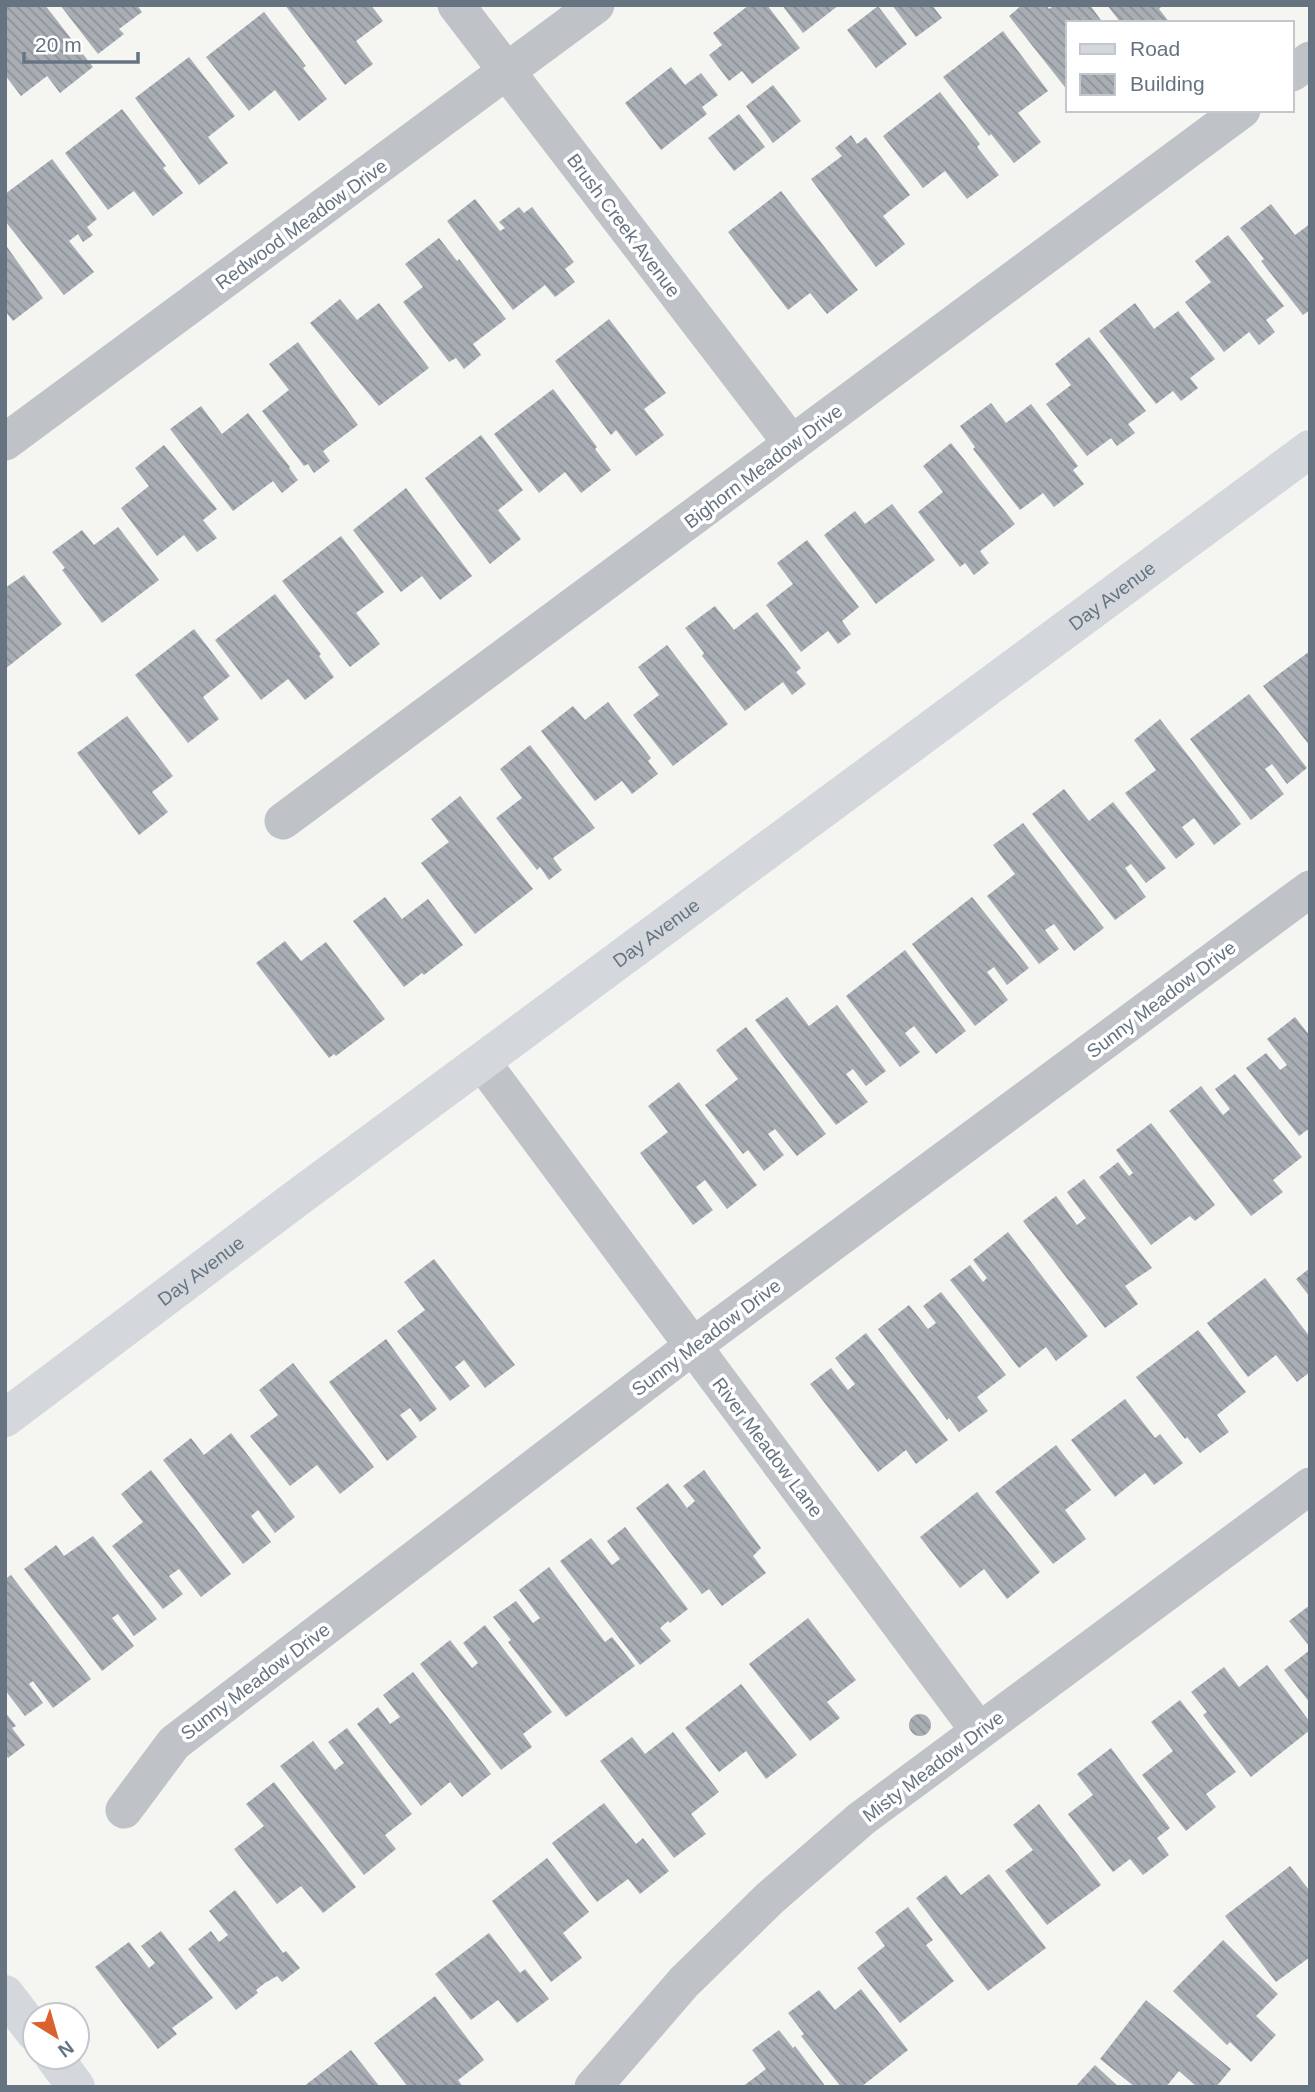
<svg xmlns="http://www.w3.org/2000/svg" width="1315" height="2092" font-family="Arial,sans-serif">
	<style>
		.building { fill: url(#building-back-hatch) }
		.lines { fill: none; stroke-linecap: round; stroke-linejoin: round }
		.street { stroke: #bfc2c6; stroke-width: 37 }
		.secondary { stroke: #d4d8dc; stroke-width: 38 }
		.labels { text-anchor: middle; stroke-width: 7; stroke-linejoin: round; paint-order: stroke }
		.street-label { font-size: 19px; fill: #667482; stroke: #fff }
	</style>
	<defs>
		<pattern id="building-back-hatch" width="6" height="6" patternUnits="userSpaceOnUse" patternTransform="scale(1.75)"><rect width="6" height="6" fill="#a8aeb4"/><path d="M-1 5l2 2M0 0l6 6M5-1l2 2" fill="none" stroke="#8d9298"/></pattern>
	</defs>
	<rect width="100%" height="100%" fill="#f5f6f2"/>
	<path class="building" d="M5,5H45L93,67L60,93L47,76L21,96L5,75Z
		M60,5H137L142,12L119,29L124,34L98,54Z
		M285,5H371L383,21L356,41L373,64L345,85Z
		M749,5H767L800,48L752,84L742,71L729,81L709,55L722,45L713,33Z
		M782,5H839L803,33Z
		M892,5H932L942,18L916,37Z
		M1022,5H1046L1049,9L1055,5H1090L1103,23H1068V91L1009,16Z
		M1107,5H1163L1159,9L1170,23H1121Z
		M878,6L907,44L876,68L847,30Z
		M264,12L306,66L303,68L327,99L299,121L275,90L249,111L206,57Z
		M1003,31L1048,91L1018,113L1041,142L1014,163L991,134L989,136L943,77Z
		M189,57L235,116L208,137L228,163L199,185L135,98Z
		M671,67L685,85L701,73L718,95L702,107L707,114L661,150L625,103Z
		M773,85L801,121L773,143L746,106Z
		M940,92L980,144L977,147L999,175L967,199L945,171L923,188L883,136Z
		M122,109L166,166L163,168L183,193L153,216L134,191L108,210L65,153Z
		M739,114L765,147L734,171L708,138Z
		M851,135L857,144L866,137L910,195L883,216L905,244L876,267L811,179L842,156L835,148Z
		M52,159L97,219L87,227L93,235L83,242L78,234L69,241L94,272L64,295L5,221V194Z
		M781,191L858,290L827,314L810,293L788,310L728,232Z
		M475,199L500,231L505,228L499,222L519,207L524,213L532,207L574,262L565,269L575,282L555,297L545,285L513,310L447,221Z
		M1271,204L1295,235L1310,224V310L1303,315L1261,261L1264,259L1240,228Z
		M1228,235L1284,306L1266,320L1275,332L1259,345L1249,332L1224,352L1185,302L1211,282L1195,261Z
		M439,238L457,261L459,259L506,319L473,344L481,355L464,369L456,358L449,362L403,302L423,287L405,264Z
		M5,244L43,298L13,321L5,311Z
		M340,299L357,320L379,303L429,368L379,406L310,323Z
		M1135,303L1154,329L1178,311L1215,359L1190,378L1198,388L1181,401L1173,391L1156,404L1099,331Z
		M609,319L666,393L644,409L664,435L636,456L616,430L611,435L555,361Z
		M1089,337L1146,411L1128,424L1135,433L1117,446L1111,438L1087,456L1046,404L1071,385L1055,364Z
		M298,342L358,425L323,451L330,461L314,473L308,464L304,466L262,411L289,390L269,364Z
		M553,389L597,447L595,449L611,470L581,493L565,472L539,493L494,434Z
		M991,403L1006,423L1031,404L1078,466L1073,470L1084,484L1054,507L1043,493L1020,510L973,449L975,447L960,426Z
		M201,406L222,434L248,413L290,467L289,468L298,480L282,493L273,481L233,511L170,429Z
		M481,435L523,490L498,510L521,539L490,564L425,478Z
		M951,443L1015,524L980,551L989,563L974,575L965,563L960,567L918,512L943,492L923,466Z
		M164,445L217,509L203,520L217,538L197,552L184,535L157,556L121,508L149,486L135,468Z
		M406,488L472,576L440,600L422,576L401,592L353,530Z
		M892,504L935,560L876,604L824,535L855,511L865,524Z
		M118,527L159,580L102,623L62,570L65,568L52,552L82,530L94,545Z
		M341,536L384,592L356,613L380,644L350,667L282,581Z
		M807,540L859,607L842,621L851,634L838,644L828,631L801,652L766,605L793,584L777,563Z
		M24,575L62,624L5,669V588Z
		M275,594L321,654L319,656L334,677L305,700L288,679L261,700L215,640Z
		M715,606L734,630L757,612L801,668L796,672L806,684L792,695L783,682L745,711L702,656L704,653L685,628Z
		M194,629L230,676L203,697L219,719L188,743L135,675Z
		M667,645L728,724L673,766L633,715L659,695L638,667Z
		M1310,651V746L1263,686Z
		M1249,694L1307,768L1287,784L1272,764L1265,769L1284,794L1251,820L1190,739Z
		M608,702L651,758L648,761L658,774L632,794L622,781L595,801L541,731L573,706L585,720Z
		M127,716L173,776L152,792L168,812L139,835L77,753Z
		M1160,719L1241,824L1214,845L1194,818L1182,827L1195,844L1176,859L1125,793L1156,770L1134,740Z
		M530,745L595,828L553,858L562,870L549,880L540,867L537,870L496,818L522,798L500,769Z
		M1064,789L1089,821L1113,802L1166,868L1146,883L1131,864L1125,868L1146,897L1115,920L1032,814Z
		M460,796L533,889L475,934L421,863L449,842L431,819Z
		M1023,823L1104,928L1074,951L1054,924L1045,930L1059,949L1039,964L987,896L1015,874L993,845Z
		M385,897L402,919L428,899L463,945L424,975L422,973L404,987L353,921Z
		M972,897L1029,968L1007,985L994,967L987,972L1008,1000L975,1026L912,944Z
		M285,941L301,961L326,942L385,1019L336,1056L334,1054L329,1058L256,963Z
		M905,950L966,1031L936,1054L914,1026L905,1033L920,1052L900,1067L846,996Z
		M787,997L809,1026L837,1005L886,1071L866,1086L853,1069L846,1074L868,1102L836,1125L755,1020Z
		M1295,1017L1310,1036V1128L1299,1136L1246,1068L1266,1053L1280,1070L1287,1065L1267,1039Z
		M746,1027L826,1134L797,1156L775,1129L768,1134L784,1155L764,1171L748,1150L743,1154L705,1105L738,1079L716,1050Z
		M1235,1074L1302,1157L1273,1180L1283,1192L1251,1216L1169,1111L1201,1086L1223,1115L1230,1109L1215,1089Z
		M679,1082L757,1185L727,1209L705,1180L696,1187L713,1210L693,1225L640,1153L668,1132L648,1106Z
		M1151,1123L1215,1205L1195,1221L1190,1216L1151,1245L1099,1177L1118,1162L1129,1176L1133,1173L1116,1150Z
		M1084,1179L1152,1268L1125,1286L1138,1304L1105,1328L1023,1221L1056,1196L1077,1225L1086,1218L1067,1192Z
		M1008,1232L1088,1336L1056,1361L1046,1347L1019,1368L950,1280L970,1265L983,1282L987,1278L973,1260Z
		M434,1259L515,1365L485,1388L464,1360L455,1367L470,1386L450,1401L397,1331L425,1310L404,1282Z
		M1310,1268V1297L1296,1279Z
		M1265,1278L1310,1337V1372L1297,1382L1276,1355L1248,1377L1207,1323Z
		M941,1292L1006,1375L977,1397L988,1411L959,1432L949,1418L947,1420L878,1329L909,1305L928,1329L936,1323L923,1306Z
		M1198,1330L1246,1392L1217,1415L1229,1432L1200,1453L1187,1437L1185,1439L1136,1377Z
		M866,1333L948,1440L916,1464L906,1450L878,1472L810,1384L831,1368L848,1390L855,1384L835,1358Z
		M386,1339L437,1409L420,1422L410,1408L400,1415L417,1437L387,1461L329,1382Z
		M293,1363L374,1467L340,1494L317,1465L290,1486L250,1436L278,1415L259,1390Z
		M1125,1399L1155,1438L1160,1434L1183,1463L1154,1485L1145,1473L1115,1497L1071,1440Z
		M231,1433L295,1517L275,1533L258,1510L251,1516L271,1542L243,1564L163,1460L191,1438L204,1455Z
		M1056,1445L1091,1490L1065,1510L1086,1539L1053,1564L995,1492Z
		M151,1470L231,1574L201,1597L179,1569L169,1576L183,1594L163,1609L112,1546L143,1522L121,1494Z
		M704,1470L761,1548L753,1556L766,1573L722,1606L709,1589L702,1594L636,1508L668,1483L687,1508L695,1501L683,1486Z
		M977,1492L1040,1572L1007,1599L984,1569L960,1588L920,1537Z
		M625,1527L688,1609L670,1623L668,1621L660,1628L671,1641L640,1665L560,1561L591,1538L612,1565L620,1559L607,1541Z
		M93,1536L157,1619L134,1636L118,1614L112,1618L134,1646L102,1671L24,1569L56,1545L64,1556Z
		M549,1567L605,1642L612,1637L635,1666L566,1717L508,1642L511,1640L493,1617L516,1601L533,1623L540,1618L519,1590Z
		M11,1575L91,1679L53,1708L33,1681L29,1684L43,1703L25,1716L5,1690V1579Z
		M1310,1605V1647L1289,1621Z
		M808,1618L856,1680L827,1702L840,1718L810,1741L749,1664Z
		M485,1625L552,1712L523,1734L532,1747L501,1770L420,1664L450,1640L472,1668L478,1663L463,1643Z
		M1310,1650V1703L1284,1670Z
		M1267,1665L1310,1722V1730L1251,1777L1203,1715L1207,1712L1191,1692L1224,1667L1239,1687Z
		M413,1672L491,1774L462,1797L450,1782L421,1806L357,1724L378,1707L390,1724L400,1717L383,1695Z
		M741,1684L797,1755L766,1779L746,1751L719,1772L685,1728Z
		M1180,1700L1236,1772L1206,1794L1216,1807L1186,1831L1142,1775L1173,1751L1151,1722Z
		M5,1712L16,1726L12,1728L25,1745L8,1758L5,1754Z
		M909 1725a11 11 0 1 1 22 0a11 11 0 1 1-22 0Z
		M347,1728L412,1814L385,1835L396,1849L364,1875L280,1766L313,1741L335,1770L344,1763L328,1742Z
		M673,1732L719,1792L691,1814L706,1834L674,1858L600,1761L632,1737L645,1754Z
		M1111,1748L1170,1828L1157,1838L1169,1855L1143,1875L1130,1859L1113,1872L1068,1814L1093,1795L1077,1774Z
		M274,1782L356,1887L323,1913L301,1886L277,1904L234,1849L264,1826L246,1804Z
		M604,1803L636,1844L643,1838L669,1871L640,1894L628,1879L597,1902L552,1843Z
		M1039,1804L1101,1885L1047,1925L1005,1871L1033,1850L1013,1825Z
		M547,1858L589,1912L563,1933L582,1958L551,1982L492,1901Z
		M1290,1866L1310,1891V1957L1276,1982L1225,1916Z
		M989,1874L1046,1948L988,1991L916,1898L946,1875L961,1895Z
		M235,1890L283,1953L286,1951L300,1968L282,1982L277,1976L265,1983L256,1990L258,1993L236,2010L188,1949L211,1931L219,1942L228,1935L209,1911Z
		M908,1907L933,1940L926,1945L954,1981L900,2023L857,1968L885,1946L875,1932Z
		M161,1931L213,1998L172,2028L177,2034L158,2049L95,1967L129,1942L149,1968L155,1963L141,1946Z
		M489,1933L520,1973L525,1969L549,1999L517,2023L498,2000L471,2020L435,1974Z
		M1223,1940L1278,1994L1256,2016L1276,2035L1251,2062L1230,2042L1227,2045L1173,1991Z
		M861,1989L908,2050L861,2087H841L801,2036L804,2034L788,2013L819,1990L835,2010Z
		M435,1996L484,2060L458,2080L463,2087H408L374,2043Z
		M1146,2000L1231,2069L1216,2087H1197L1179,2071L1166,2087H1135L1100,2059Z
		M779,2030L793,2048L795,2046L826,2087H742L766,2069L752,2050Z
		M351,2050L380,2087H303Z
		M1095,2065L1119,2087H1075Z"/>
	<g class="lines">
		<path class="street" d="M456,5L792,444
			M1292,73L1310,60
			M5,442L596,5
			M283,821L1242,110
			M482,1062L979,1731
			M124,1810L174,1743L693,1346L1310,889
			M593,2087L684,1982L770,1898L861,1819L1310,1486"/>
		<g class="secondary">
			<path id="s1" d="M5,1418L297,1198L1310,449"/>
			<path d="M5,1994L35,2033"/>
			<path d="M54,2057L76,2087"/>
		</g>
	</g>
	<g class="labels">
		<g class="street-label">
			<text transform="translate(301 224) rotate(-36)" y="7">Redwood Meadow Drive</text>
			<text transform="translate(624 225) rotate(53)" y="7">Brush Creek Avenue</text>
			<text transform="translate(763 466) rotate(-37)" y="7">Bighorn Meadow Drive</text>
			<text dy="7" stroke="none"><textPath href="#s1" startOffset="1379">Day Avenue</textPath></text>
			<text dy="7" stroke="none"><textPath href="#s1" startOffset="812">Day Avenue</textPath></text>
			<text transform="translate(1161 999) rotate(-37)" y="7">Sunny Meadow Drive</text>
			<text dy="7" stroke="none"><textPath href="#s1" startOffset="245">Day Avenue</textPath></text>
			<text transform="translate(706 1337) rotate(-37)" y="7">Sunny Meadow Drive</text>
			<text transform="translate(768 1447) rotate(53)" y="7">River Meadow Lane</text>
			<text transform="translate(255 1681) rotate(-37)" y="7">Sunny Meadow Drive</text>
			<text transform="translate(933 1766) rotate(-37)" y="7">Misty Meadow Drive</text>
		</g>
	</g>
	<rect width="1315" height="2092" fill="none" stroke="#667482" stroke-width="14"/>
	<rect x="1066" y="21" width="228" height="91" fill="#ffffff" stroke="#c2c7cd" stroke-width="2"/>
	<rect x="1080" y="44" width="35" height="10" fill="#d4d8dc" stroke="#c2c7cd" stroke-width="2"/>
	<text x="1130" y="56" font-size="21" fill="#667482">Road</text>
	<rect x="1080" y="74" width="35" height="21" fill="url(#building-back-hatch)" stroke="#c2c7cd" stroke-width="2"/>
	<text x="1130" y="91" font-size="21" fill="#667482">Building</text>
	<g transform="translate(56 2036) rotate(143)"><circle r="33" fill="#ffffff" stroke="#c2c7cd" stroke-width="2"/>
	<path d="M0-5L12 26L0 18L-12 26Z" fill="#da622e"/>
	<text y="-10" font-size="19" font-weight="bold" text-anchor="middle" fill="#667482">N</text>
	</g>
	<path d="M24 52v10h114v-10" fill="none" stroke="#667482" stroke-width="3.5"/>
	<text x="35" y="52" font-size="21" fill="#667482" stroke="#ffffff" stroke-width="5" paint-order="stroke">20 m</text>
</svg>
